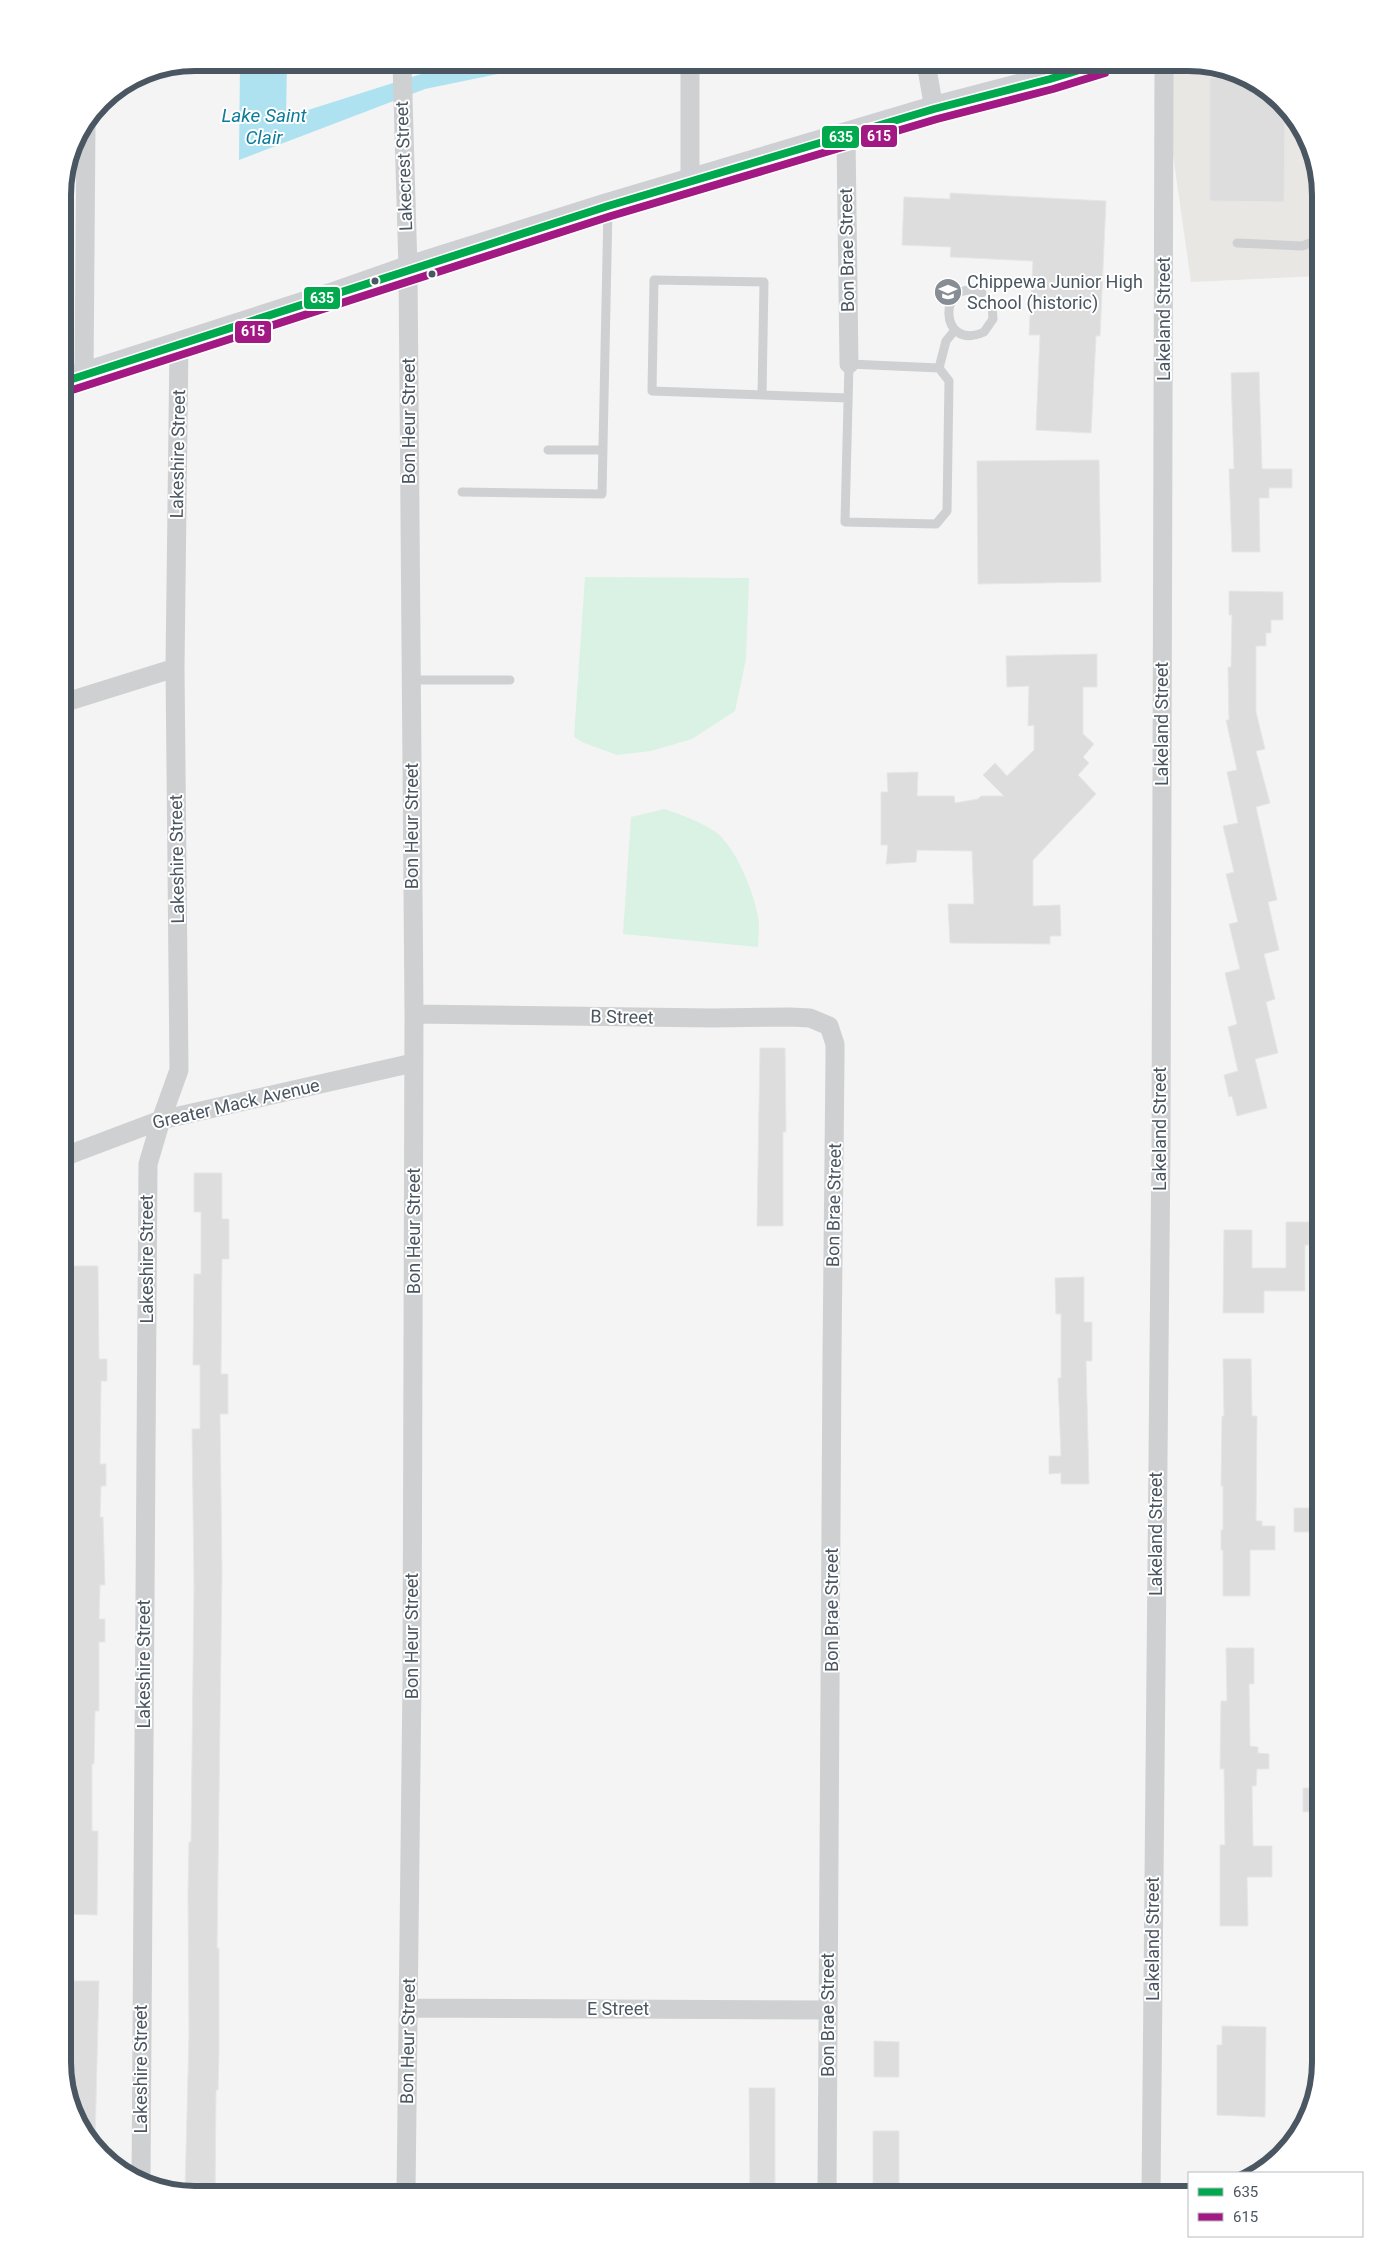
<svg xmlns="http://www.w3.org/2000/svg" width="1383" height="2257" font-family="Roboto,sans-serif">
	<style>
		.commercial { fill: #e8e7e3 }
		.green { fill: #d9f2e3 }
		.water { fill: #aee2f0 }
		.building { fill: #ddddde; stroke: #e5e6e7 }
		.lines { fill: none; stroke-linecap: round; stroke-linejoin: round }
		.service { stroke: #ced0d2; stroke-width: 9 }
		.minor { stroke: #ced0d2; stroke-width: 19 }
		.secondary { stroke: #ced0d4; stroke-width: 26 }
		.bus-1-casing { stroke: #fff; stroke-width: 11 }
		.bus-2-casing { stroke: #fff; stroke-width: 11 }
		.bus-1 { stroke: #00a94e; stroke-width: 8 }
		.bus-2 { stroke: #a31984; stroke-width: 8 }
		.bus-dot { fill: #4a5661; stroke: #fff; stroke-width: 2 }
		.labels { text-anchor: middle; stroke-width: 4; stroke-linejoin: round; paint-order: stroke }
		.street-label { font-size: 18px; fill: #4a5661; stroke: #fff }
		.poi-label { font-size: 18px; fill: #4a5661; stroke: #fff; text-anchor: start }
		.water-label { font-size: 19px; font-style: italic; fill: #0c7c9b; stroke: #fff }
		.rim { fill: none; stroke: #4a5661; stroke-width: 6 }
		.line-badge { stroke: #fff; stroke-width: 2 }
		.badge-label { font-size: 14px; text-anchor: middle; font-weight: bold; fill: #fff }
	</style>
	<rect width="100%" height="100%" fill="#f4f4f4"/>
	<path class="commercial" d="M1160,63H1197L1261,85L1307,136L1320,195V276L1191,282Z"/>
	<path class="green" d="M585,577L749,578L746,659L735,711L692,739L651,751L617,755L584,743L574,737Z
		M664,809C682,815 699,821 714,831C736,845 757,899 759,924C759,932 758,940 758,947L623,934L631,817Z"/>
	<path class="water" d="M240,63H287L286,117L456,63H552L425,89L239,160Z"/>
	<path class="building" d="M1210,78H1241L1261,85L1285,111L1284,202L1210,201Z
		M950,193L1106,201L1100,336H1096L1091,433L1036,430L1040,335H1029L1033,261L950,257L951,247L902,245L904,197L950,199Z
		M1259,372L1262,469H1292V488H1269V498H1259L1260,552H1232L1229,469H1234L1231,373Z
		M1099,460L1101,582L978,584L977,461Z
		M1229,591L1283,592V620H1271V633H1266V646H1256V712L1265,749L1256,751L1270,803L1256,807L1277,900L1268,902L1279,950L1264,954L1275,999L1266,1002L1278,1053L1255,1059L1267,1108L1237,1116L1232,1096L1229,1097L1224,1075L1238,1071L1228,1027L1237,1024L1225,973L1240,969L1229,924L1238,922L1226,874L1234,872L1223,826L1238,823L1227,772L1237,770L1226,720H1229L1228,667H1231L1232,615H1229Z
		M1097,654V687H1083V734L1094,744L1083,757L1089,763L1078,775L1096,794L1033,860V906L1060,905L1061,936H1050V944L950,943L948,904H974L972,851L917,850L916,862L886,864L888,845H881V792H888L887,773L918,772L917,796H954L955,803L978,799L981,796H1004L983,775L995,763L1007,776L1034,750V725L1028,726L1029,686L1007,687L1006,656Z
		M760,1048H785L786,1132H783V1226H757Z
		M194,1173H222V1219H229V1259H222L221,1374H228V1414H220L222,1572L217,1948H219V2051L218,2090H216L215,2192H185L189,2035L188,1895L189,1842H191L194,1584L192,1429H200V1365H193L194,1274H201V1212H194Z
		M1286,1222H1309V1245H1305V1291H1264V1313H1223L1224,1230H1252V1268H1286Z
		M68,1266H98L99,1359H107V1381H101L100,1464H106V1486H101L100,1517H103L105,1585H100L99,1619H105V1642H99V1711H95L94,1764H92V1831H98L97,1915L67,1914L68,1820H63L65,1727H69V1649H63V1577L69,1578L70,1550L71,1392L63,1391V1365L69,1366Z
		M1084,1277V1322H1092V1361H1086L1089,1484H1061V1473L1049,1474V1456H1061L1058,1378H1061V1314H1056L1055,1278Z
		M1223,1359H1251L1252,1416H1257L1256,1521H1262V1526H1275V1550H1250V1596H1223V1550H1221V1530H1223V1486H1221L1222,1416H1224Z
		M1294,1508H1317V1532H1294Z
		M1226,1648H1254V1684H1249L1250,1746L1258,1747V1753L1269,1754V1769H1257L1256,1786H1252L1253,1846H1272V1877H1247L1248,1926H1220V1845H1225L1224,1769H1220L1221,1701H1227Z
		M1303,1788H1320V1811L1303,1812Z
		M69,1981H99L95,2142L76,2121L66,2078Z
		M1222,2026L1266,2027L1265,2117L1217,2115V2045H1222Z
		M874,2041L899,2042V2077H874Z
		M749,2088H775V2194H750Z
		M873,2131H899V2194H873Z"/>
	<g class="lines">
		<path class="service" d="M1237,243L1302,246L1320,239
			M982,293C937,275 938,353 984,332L993,319L992,304
			M849,364L939,368L949,381L947,511L936,524L845,522Z
			M939,368L946,341L955,330
			M762,395L764,282L654,280L652,391L848,398
			M548,450H603
			M462,492L602,494L608,209
			M411,680H510"/>
		<path class="minor" d="M402,63L408,269L414,1014L412,1681L406,2194
			M926,63L934,109
			M846,137L849,364
			M690,182V63
			M84,375L86,125
			M63,703L175,668
			M414,1014L712,1018L790,1017L810,1018L829,1026L835,1044V1058L832,1355L827,2194
			M63,1157L161,1120L413,1063
			M409,2008L828,2010
			M141,2179L148,1164L161,1120L179,1070L175,668L179,344
			M1151,2194L1161,1144L1164,63"/>
		<path class="secondary" d="M63,382L331,296L408,269L608,206L934,109L1050,79L1102,63"/>
		<defs>
			<path id="bus-1" d="M63,382L608,206L934,109L1050,79L1102,63"/>
			<path id="bus-2" d="M66,392L611,216L937,119L1053,89L1105,73"/>
		</defs>
		<use href="#bus-1" class="bus-1-casing"/>
		<use href="#bus-2" class="bus-2-casing"/>
		<use href="#bus-1" class="bus-1"/>
		<use href="#bus-2" class="bus-2"/>
	</g>
	<defs>
		<symbol id="school-disc" viewBox="-11 -11 22 22"><circle r="9.5" fill="#868d94" stroke="#fff"/><path d="M0-5L7-2L0 1L-7-2ZM-4 1L0 2.5L4 1V4Q0 6-4 4Z" fill="#fff"/></symbol>
	</defs>
	<g fill-rule="evenodd">
		<use href="#school-disc" x="932" y="276" width="32" height="32"/>
	</g>
	<g class="bus-dot">
		<circle cx="432" cy="274" r="4.5"/>
		<circle cx="375" cy="281" r="4.5"/>
	</g>
	<g class="labels">
		<g class="street-label">
			<text transform="translate(404 166) rotate(-92)" y="6">Lakecrest Street</text>
			<text transform="translate(847 250) rotate(-91)" y="6">Bon Brae Street</text>
			<text transform="translate(1164 319) rotate(-90)" y="6">Lakeland Street</text>
			<text transform="translate(409 421) rotate(-90)" y="6">Bon Heur Street</text>
			<text transform="translate(178 454) rotate(-89)" y="6">Lakeshire Street</text>
			<text transform="translate(1162 724) rotate(-90)" y="6">Lakeland Street</text>
			<text transform="translate(412 826) rotate(-90)" y="6">Bon Heur Street</text>
			<text transform="translate(177 859) rotate(-91)" y="6">Lakeshire Street</text>
			<text transform="translate(622 1017) rotate(1)" y="6">B Street</text>
			<text transform="translate(236 1104) rotate(-13)" y="6">Greater Mack Avenue</text>
			<text transform="translate(1160 1129) rotate(-90)" y="6">Lakeland Street</text>
			<text transform="translate(834 1205) rotate(-89)" y="6">Bon Brae Street</text>
			<text transform="translate(414 1231) rotate(-90)" y="6">Bon Heur Street</text>
			<text transform="translate(147 1259) rotate(-90)" y="6">Lakeshire Street</text>
			<text transform="translate(1156 1534) rotate(-90)" y="6">Lakeland Street</text>
			<text transform="translate(832 1610) rotate(-90)" y="6">Bon Brae Street</text>
			<text transform="translate(412 1636) rotate(-90)" y="6">Bon Heur Street</text>
			<text transform="translate(144 1664) rotate(-90)" y="6">Lakeshire Street</text>
			<text transform="translate(1153 1939) rotate(-90)" y="6">Lakeland Street</text>
			<text x="618" y="2015">E Street</text>
			<text transform="translate(828 2015) rotate(-90)" y="6">Bon Brae Street</text>
			<text transform="translate(408 2041) rotate(-89)" y="6">Bon Heur Street</text>
			<text transform="translate(141 2069) rotate(-90)" y="6">Lakeshire Street</text>
		</g>
		<g class="poi-label">
			<text x="967" y="288">Chippewa Junior High<tspan x="967" dy="21">School (historic)</tspan></text>
		</g>
		<g class="water-label">
			<text x="264" y="122">Lake Saint<tspan x="264" dy="22">Clair</tspan></text>
		</g>
	</g>
	<path d="M0 0H1383V2257H0ZM195 71H1188A124 124 0 0 1 1312 195V2062A124 124 0 0 1 1188 2186H195A124 124 0 0 1 71 2062V195A124 124 0 0 1 195 71Z" fill="#fff" fill-rule="evenodd"/>
	<path class="rim" d="M195 71H1188A124 124 0 0 1 1312 195V2062A124 124 0 0 1 1188 2186H195A124 124 0 0 1 71 2062V195A124 124 0 0 1 195 71Z"/>
	<g class="line-badge">
		<rect x="860" y="124" width="38" height="24" rx="5" fill="#a31984"/>
		<rect x="821" y="125" width="39" height="24" rx="5" fill="#00a94e"/>
		<rect x="303" y="286" width="38" height="24" rx="5" fill="#00a94e"/>
		<rect x="234" y="320" width="38" height="24" rx="5" fill="#a31984"/>
	</g>
	<g class="badge-label">
		<text x="879" y="141">615</text>
		<text x="841" y="142">635</text>
		<text x="322" y="303">635</text>
		<text x="253" y="336">615</text>
	</g>
	<rect x="1188" y="2172" width="175" height="65" fill="#ffffff" stroke="#b7bbc0"/>
	<rect x="1198" y="2188" width="25" height="8" fill="#00a94e" stroke="#b7bbc0"/>
	<text x="1233" y="2197" font-size="15" fill="#4a5661">635</text>
	<rect x="1198" y="2213" width="25" height="8" fill="#a31984" stroke="#b7bbc0"/>
	<text x="1233" y="2222" font-size="15" fill="#4a5661">615</text>
</svg>
